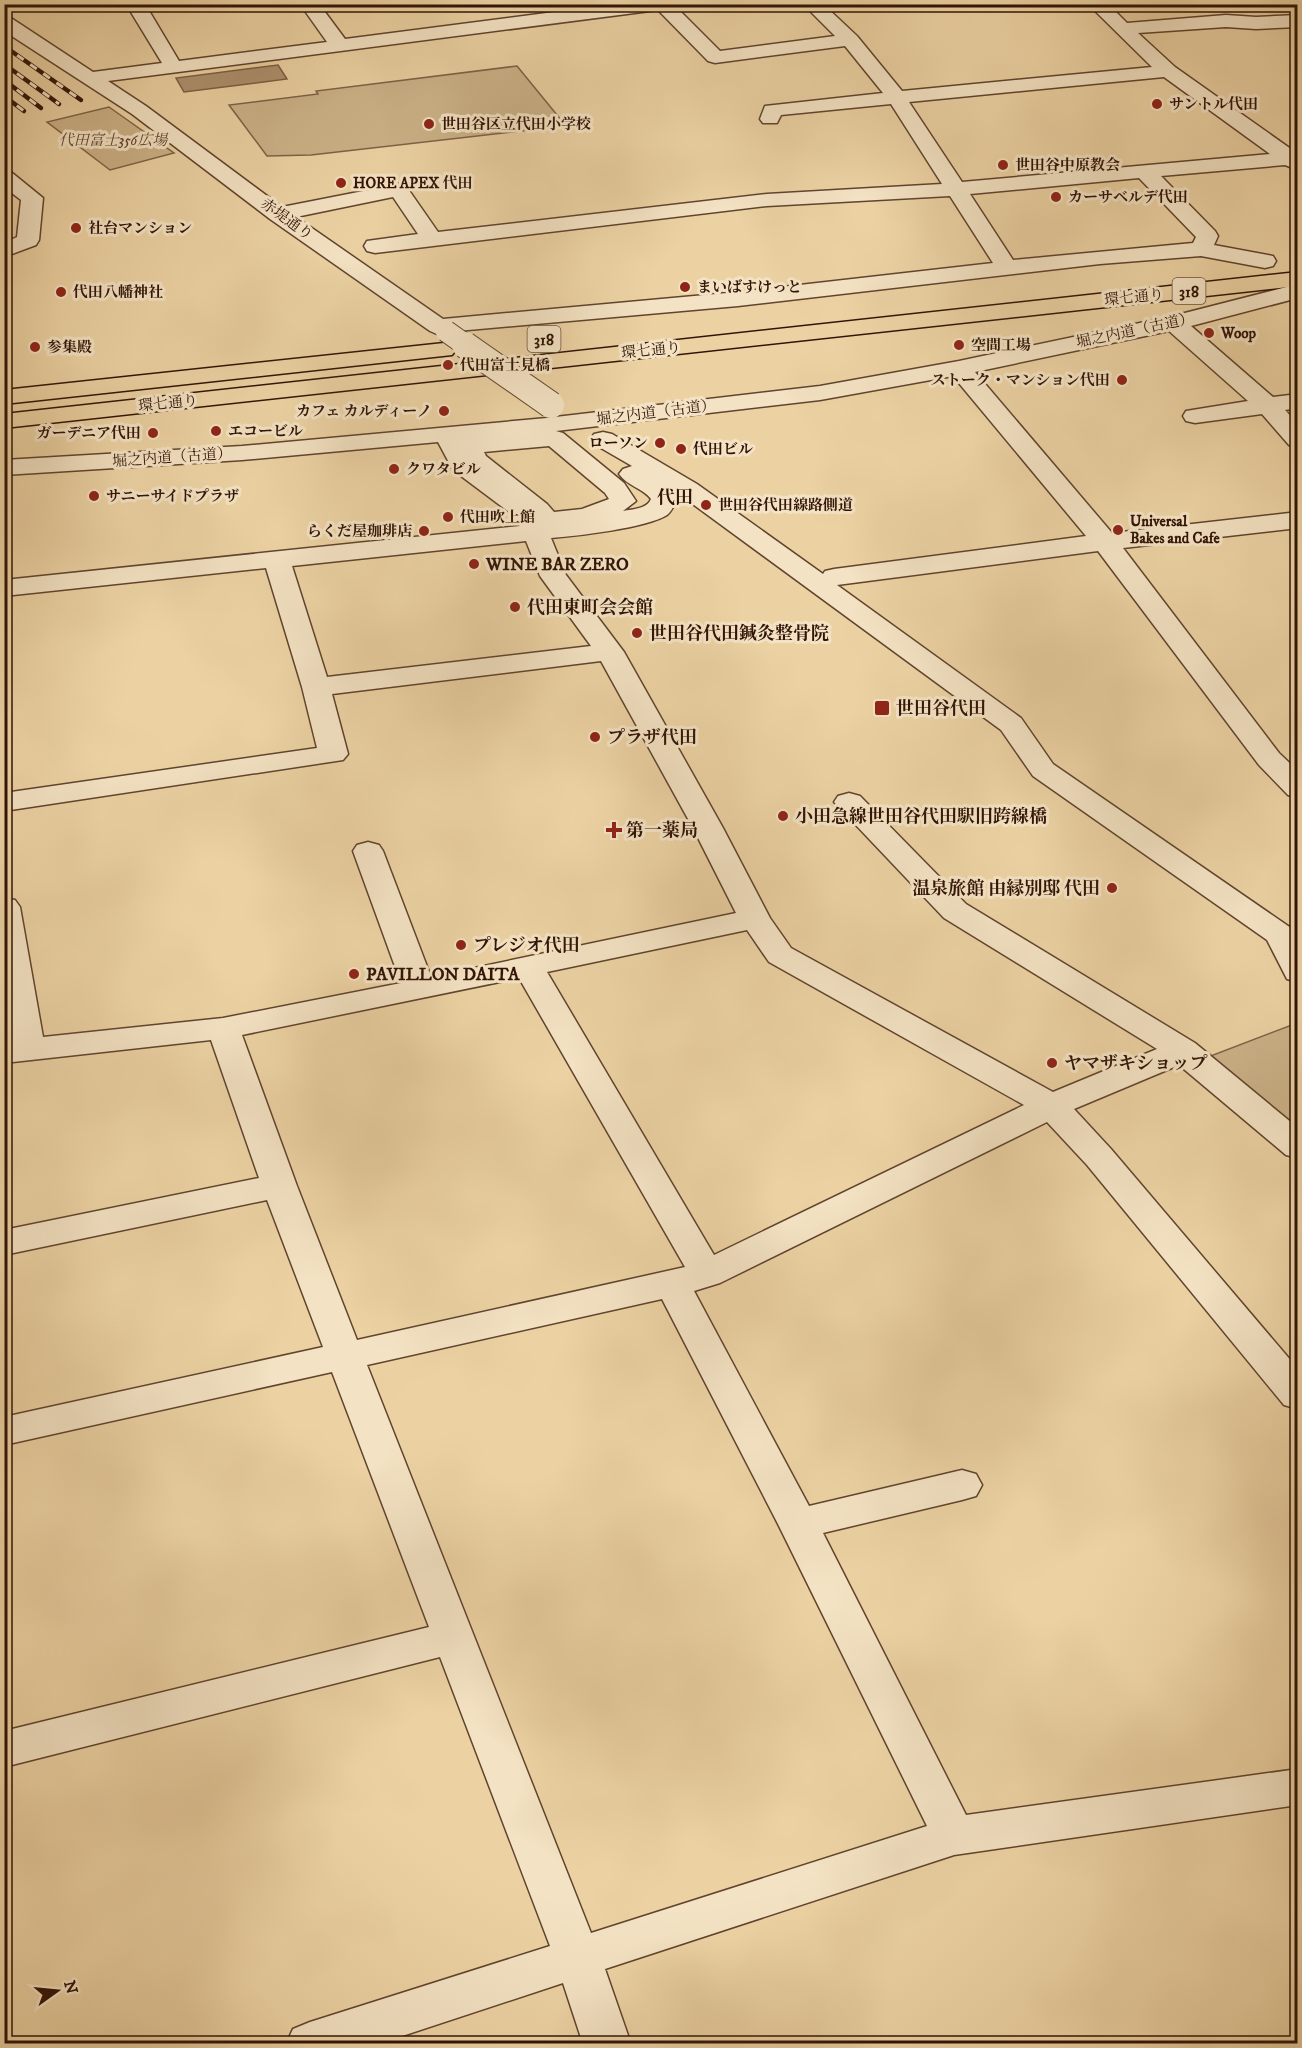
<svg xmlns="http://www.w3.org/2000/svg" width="1302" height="2048" font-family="'IM FELL DW Pica','Noto Serif JP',serif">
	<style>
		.green { fill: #ccb288; stroke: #7e6348; stroke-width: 1.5 }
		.water { fill: #ac916e; stroke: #7b5f45; stroke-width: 1.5 }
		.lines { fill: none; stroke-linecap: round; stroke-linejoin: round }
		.minor-casing { stroke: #60442e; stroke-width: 3 }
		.major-casing { stroke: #311407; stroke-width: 3 }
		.minor { fill: #f3e2c3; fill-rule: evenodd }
		.major { fill: #ecd2a3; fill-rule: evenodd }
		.rail-casing { stroke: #311407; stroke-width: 4.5 }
		.rail { stroke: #f3e2c3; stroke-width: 3; stroke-dasharray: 8; stroke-linecap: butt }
		.minor-bridge-far1-casing { stroke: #60442e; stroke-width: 23; stroke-linecap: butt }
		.minor-bridge-casing { stroke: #60442e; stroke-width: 28; stroke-linecap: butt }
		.minor-bridge-far1 { stroke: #f3e2c3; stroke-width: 21 }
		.minor-bridge { stroke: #f3e2c3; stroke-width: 26 }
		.poi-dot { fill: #8f2418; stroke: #f3e2c3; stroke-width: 2 }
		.labels { text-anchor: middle; stroke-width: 6; stroke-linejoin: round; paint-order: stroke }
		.far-poi-label { font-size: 15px; font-weight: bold; fill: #311407; stroke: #f3e2c3; text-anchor: start }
		.far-park-label { font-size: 15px; font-style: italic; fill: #60432e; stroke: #f3e2c3 }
		.far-street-label { font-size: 15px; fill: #311407; stroke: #f3e2c3 }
		.shield { fill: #f3e2c3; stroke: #6b523f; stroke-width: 1.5 }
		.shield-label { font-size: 16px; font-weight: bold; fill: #311407 }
		.far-quarter-label { font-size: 18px; font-weight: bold; fill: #311407; stroke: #f3e2c3 }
		.poi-label { font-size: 18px; font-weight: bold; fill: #311407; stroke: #f3e2c3; text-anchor: start }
	</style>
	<rect width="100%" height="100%" fill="#ecd2a3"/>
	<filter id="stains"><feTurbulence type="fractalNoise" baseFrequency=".00333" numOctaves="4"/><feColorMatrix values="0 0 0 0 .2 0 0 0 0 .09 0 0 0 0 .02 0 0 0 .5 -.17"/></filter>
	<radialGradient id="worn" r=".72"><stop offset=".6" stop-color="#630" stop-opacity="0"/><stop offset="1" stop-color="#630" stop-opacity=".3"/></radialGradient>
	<path class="green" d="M517,66L566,126L311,155L267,156L229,105L318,94L316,91Z
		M109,107L174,153L110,170L47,122Z
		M1297,1023V1136L1208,1057Z"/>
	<path class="water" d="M278,65L287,79L184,92L176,78Z"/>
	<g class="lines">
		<defs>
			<path id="minor" d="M126,4H145L179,61L327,42L300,4H319L345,39L616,4H673L720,51L835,36L803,4H823L857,36L902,91L1152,67L1088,4H1108L1127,23L1226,15L1256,17L1298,15V27L1256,29L1226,27L1138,33L1175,67L1298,154V170L1285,165L1161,176L1215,231L1218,236L1214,245L1273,256L1276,261L1273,266L1265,268L1201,256L1100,264L738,306L457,331L454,336L446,338L430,331L270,219L132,114L4,31V17L11,18L93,72L162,63ZM658,10L708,61L715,63L845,46L883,93L765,106L760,119L763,123H777L781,115L891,104L942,184L767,194L438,232L406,186L399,184L282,207L146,106L108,81ZM1164,77L1270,154L962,182L909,102ZM1139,178L1196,237L1193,243L1013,260L970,194ZM950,196L993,263L738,292L443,319L296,217L393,197L418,234L367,241L364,246L367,251L375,253L767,206Z
				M4,170L11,172L43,198L39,240L36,245L4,257V243L17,237L21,200L4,187Z
				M1298,284V298L1191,326L1273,397L1298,394V408L1285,410L1298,424V447L1289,445L1262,414L1195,423L1186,421L1183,416L1186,411L1248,401L1169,331L975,372L1112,533L1298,512V528L1123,548L1279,753L1298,771V798L1288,795L1259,765L1098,551L837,585L1021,718L1053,764L1291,928L1298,938V982L1287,979L1267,940L1033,776L1001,730L679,494L670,489L677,499C674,505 672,511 667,515C646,528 577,536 551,538L566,575L624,652L723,828L770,918L791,948L1053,1092L1157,1049L944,918L834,802L838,796L849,793L860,796L966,904L1195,1043L1298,1128V1158L1286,1155L1179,1065L1074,1109L1111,1149L1298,1369V1409L1284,1405L1087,1165L1047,1122L720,1283L694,1291L809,1506L962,1470L976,1474L982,1485L976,1496L962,1500L823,1533L966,1815L1298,1769V1805L954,1855L605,1969L631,2044H583L563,1983L378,2044H286L293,2029L310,2022L550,1946L440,1657L4,1767V1731L429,1627L332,1372L4,1445V1417L323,1347L267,1200L4,1255V1230L259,1178L211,1040L4,1063V1041H10L4,1007V898L15,900L20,907L43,1037L223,1018L401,983L353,851L357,845L368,842L379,845L383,851L431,977L736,913L693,828L601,661L332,694L348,754L343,760L4,811V793L317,748L302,687L266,568L4,596V580L520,526L513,515L453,470L438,442L242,460L4,475V460L242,446L547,418L820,386L959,361L1173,316ZM953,376L1086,536L834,569L825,571L823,574L697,484L612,434L603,432L594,434L591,439L594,444L632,466L623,469L619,474C627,486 643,488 651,499C647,509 633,509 623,511L636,501L624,483L563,433L556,431L820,400ZM549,446L605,493L609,499L582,509L554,512L547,504L486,456L484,452ZM526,541L540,576L591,646L327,677L292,566ZM747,930L769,962L1024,1105L714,1255L547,972ZM519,978L685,1267L357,1340L297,1186L242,1035ZM662,1299L778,1524L927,1826L591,1933L367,1365Z"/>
			<path id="major" d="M1298,272V286L4,428V414Z
				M444,343L452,345L456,350L452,355L4,404V390Z"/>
		</defs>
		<use href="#minor" class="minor-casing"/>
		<use href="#major" class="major-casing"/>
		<use href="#minor" class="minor"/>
		<use href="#major" class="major"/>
		<defs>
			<path id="rail" d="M4,46L81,100
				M4,64L59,104
				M4,80L41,108
				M4,96L24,111"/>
		</defs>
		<use href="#rail" class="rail-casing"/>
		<use href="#rail" class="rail"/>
		<defs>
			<path id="minor-bridge-far1" d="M446,331L467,346"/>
			<path id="minor-bridge" d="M465,345L551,405"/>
		</defs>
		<use href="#minor-bridge-far1" class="minor-bridge-far1-casing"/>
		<use href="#minor-bridge" class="minor-bridge-casing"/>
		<use href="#minor-bridge-far1" class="minor-bridge-far1"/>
		<use href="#minor-bridge" class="minor-bridge"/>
	</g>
	<g class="poi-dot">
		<circle cx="1157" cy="104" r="6"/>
		<circle cx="429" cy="124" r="6"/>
		<circle cx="1003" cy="165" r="6"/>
		<circle cx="341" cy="183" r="6"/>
		<circle cx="1056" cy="197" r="6"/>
		<circle cx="76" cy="228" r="6"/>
		<circle cx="685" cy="287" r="6"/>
		<circle cx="61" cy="292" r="6"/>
		<circle cx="1209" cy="333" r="6"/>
		<circle cx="959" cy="345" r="6"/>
		<circle cx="35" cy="347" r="6"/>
		<circle cx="448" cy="365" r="6"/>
		<circle cx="1122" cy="380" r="6"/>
		<circle cx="444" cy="411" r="6"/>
		<circle cx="216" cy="431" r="6"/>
		<circle cx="153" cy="433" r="6"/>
		<circle cx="660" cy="443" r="6"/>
		<circle cx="681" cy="449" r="6"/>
		<circle cx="394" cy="469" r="6"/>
		<circle cx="94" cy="496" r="6"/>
		<circle cx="706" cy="505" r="6"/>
		<circle cx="448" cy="517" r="6"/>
		<circle cx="1118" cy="530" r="6"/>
		<circle cx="424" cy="531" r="6"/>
		<circle cx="474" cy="564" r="6"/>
		<circle cx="515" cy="607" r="6"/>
		<circle cx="637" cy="633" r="6"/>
		<rect x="874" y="700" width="16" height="16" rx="3"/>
		<circle cx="595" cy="737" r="6"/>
		<circle cx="783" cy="816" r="6"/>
		<path d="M611 821h6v6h6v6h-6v6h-6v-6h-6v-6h6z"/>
		<circle cx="1112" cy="888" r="6"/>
		<circle cx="461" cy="945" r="6"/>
		<circle cx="354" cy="974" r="6"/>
		<circle cx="1052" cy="1063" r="6"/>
	</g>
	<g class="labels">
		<g class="far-poi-label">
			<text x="1169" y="109">サントル代田</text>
			<text x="441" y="129">世田谷区立代田小学校</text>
			<text x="1015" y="170">世田谷中原教会</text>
			<text x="353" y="188">HORE APEX 代田</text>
			<text x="1068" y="202">カーサベルデ代田</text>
			<text x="88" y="233">社台マンション</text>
			<text x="697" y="292">まいばすけっと</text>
			<text x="73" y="297">代田八幡神社</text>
			<text x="1221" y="338">Woop</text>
			<text x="971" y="350">空間工場</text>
			<text x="47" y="352">参集殿</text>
			<text x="460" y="370">代田富士見橋</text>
			<text x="1110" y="385" text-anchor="end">ストーク・マンション代田</text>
			<text x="432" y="416" text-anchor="end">カフェ カルディーノ</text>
			<text x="228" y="436">エコービル</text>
			<text x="141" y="438" text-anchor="end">ガーデニア代田</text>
			<text x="648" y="448" text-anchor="end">ローソン</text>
			<text x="693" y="454">代田ビル</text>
			<text x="406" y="474">クワタビル</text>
			<text x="106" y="501">サニーサイドプラザ</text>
			<text x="718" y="510">世田谷代田線路側道</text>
			<text x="460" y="522">代田吹上館</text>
			<text x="1130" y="526">Universal<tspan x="1130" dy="17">Bakes and Cafe</tspan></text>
			<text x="412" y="536" text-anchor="end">らくだ屋珈琲店</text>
		</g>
		<g class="far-park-label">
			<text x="113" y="145">代田富士356広場</text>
		</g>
		<g class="far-street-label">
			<text transform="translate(287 219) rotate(36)" y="5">赤堤通り</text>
			<text transform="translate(1134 297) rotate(-6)" y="5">環七通り</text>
			<text transform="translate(1135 330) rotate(-12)" y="5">堀之内道（古道）</text>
			<text transform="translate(651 350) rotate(-6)" y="5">環七通り</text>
			<text transform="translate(168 403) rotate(-6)" y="5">環七通り</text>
			<text transform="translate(656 412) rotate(-7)" y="5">堀之内道（古道）</text>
			<text transform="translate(172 457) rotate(-4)" y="5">堀之内道（古道）</text>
		</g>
		<g class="shield">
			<rect x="1172.5" y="278" width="33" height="26" rx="4.5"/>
			<rect x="527.5" y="326" width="33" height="26" rx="4.5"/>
		</g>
		<g class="shield-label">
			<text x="1189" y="297">318</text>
			<text x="544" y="345">318</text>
		</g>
		<g class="far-quarter-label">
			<text x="675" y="503">代田</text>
		</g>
		<g class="poi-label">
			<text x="486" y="570">WINE BAR ZERO</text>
			<text x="527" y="613">代田東町会会館</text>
			<text x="649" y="639">世田谷代田鍼灸整骨院</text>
			<text x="896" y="714">世田谷代田</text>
			<text x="607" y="743">プラザ代田</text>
			<text x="795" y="822">小田急線世田谷代田駅旧跨線橋</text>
			<text x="626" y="836">第一薬局</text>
			<text x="1100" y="894" text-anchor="end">温泉旅館 由縁別邸 代田</text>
			<text x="473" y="951">プレジオ代田</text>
			<text x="366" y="980">PAVILLON DAITA</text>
			<text x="1064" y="1069">ヤマザキショップ</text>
		</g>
	</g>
	<rect width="1302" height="2048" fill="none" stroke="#ecd2a3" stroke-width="24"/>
	<rect x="6" y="6" width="1290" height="2036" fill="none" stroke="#311407" stroke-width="3"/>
	<rect x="12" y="12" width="1278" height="2024" fill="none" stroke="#311407" stroke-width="1.5"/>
	<g transform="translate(57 1991) rotate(75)" stroke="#f3e2c3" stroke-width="4.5" paint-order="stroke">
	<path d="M0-4.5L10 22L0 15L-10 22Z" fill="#311407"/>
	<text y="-9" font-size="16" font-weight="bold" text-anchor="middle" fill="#311407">N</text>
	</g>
	<rect width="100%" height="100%" filter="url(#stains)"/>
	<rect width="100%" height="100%" fill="url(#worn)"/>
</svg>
